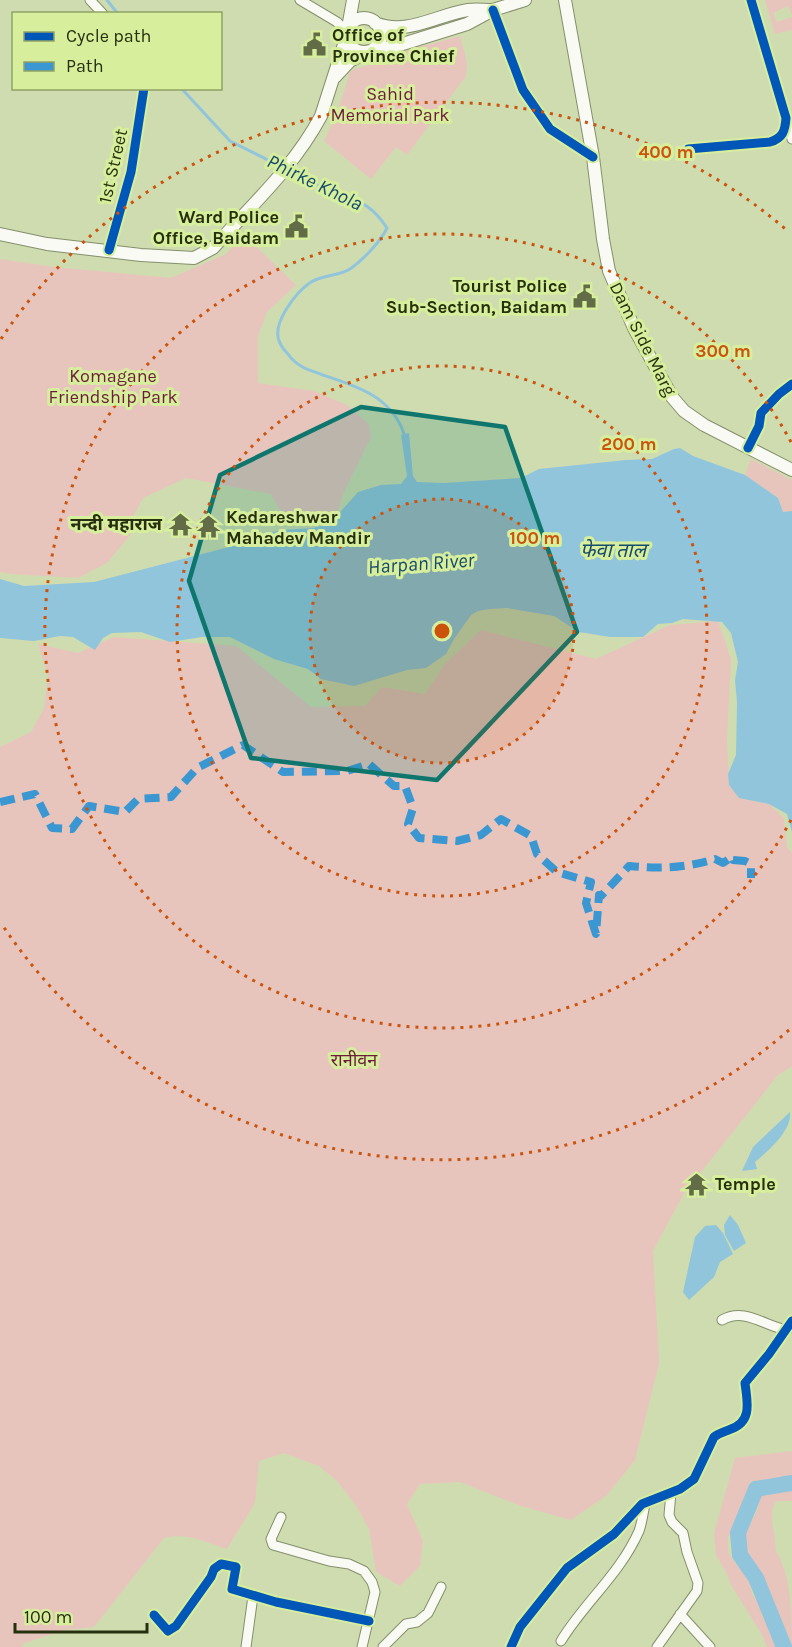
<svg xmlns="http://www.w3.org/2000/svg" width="792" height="1647" font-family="Karla,'Noto Sans Devanagari',sans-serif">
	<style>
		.green { fill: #e8c5bc }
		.water { fill: #91c5db }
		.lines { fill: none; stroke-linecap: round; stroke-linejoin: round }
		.stream { stroke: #91c5db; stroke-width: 3 }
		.river { stroke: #91c5db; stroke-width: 16 }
		.minor-casing { stroke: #858f6b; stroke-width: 11 }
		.major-casing { stroke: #858f6b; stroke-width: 14 }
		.minor { stroke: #f8faf3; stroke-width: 9 }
		.major { stroke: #f8faf3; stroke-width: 12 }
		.quiet { stroke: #3b97d2; stroke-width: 8; stroke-dasharray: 15 8; stroke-linecap: butt }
		.cycleway-casing { stroke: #d7ef9d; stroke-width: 13 }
		.cycleway { stroke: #0057b8; stroke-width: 9 }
		.marked { fill: #0f766e; fill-opacity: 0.2; stroke: #0f766e; stroke-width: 4.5; stroke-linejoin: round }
		.ring { fill: none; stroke: #cb530c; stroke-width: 3; stroke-dasharray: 3 6 }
		.labels { text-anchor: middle; stroke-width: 6; stroke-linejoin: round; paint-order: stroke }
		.poi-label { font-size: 18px; font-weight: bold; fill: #27300e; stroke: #d7ef9d; text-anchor: start }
		.park-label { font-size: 18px; fill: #6d1b3a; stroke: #d7ef9d }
		.street-label { font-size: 18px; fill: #27300e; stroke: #d7ef9d }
		.water-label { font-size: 20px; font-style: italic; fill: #164a6c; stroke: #d7ef9d }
		.centre { fill: #cb530c; stroke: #d7ef9d; stroke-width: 3 }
		.ring-label { font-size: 18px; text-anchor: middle; font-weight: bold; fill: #cb530c; stroke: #d7ef9d; stroke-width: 6; stroke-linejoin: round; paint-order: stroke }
	</style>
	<rect width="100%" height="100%" fill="#cfdcb0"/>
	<path class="green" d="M765,0H792V15L788,6L773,13L777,22L792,17V30L775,34Z
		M460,36L467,62L466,76L407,155L396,147L371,179L324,141L336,116L350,72L355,69L389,60L398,53Z
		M244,235L296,285L267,312L258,336V383L314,391L347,405L369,424L371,437L344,492L336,516L288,525L271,494L186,478L143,498L134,515L131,534L107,563L78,578L11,574L0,572V259L54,267L171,278L226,254Z
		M751,459L792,480V511L783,512L778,498L745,475Z
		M718,621L731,659L727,739L729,785L739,798L769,804L784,818L787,847L792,853V1066L778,1075L683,1195L653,1251L659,1363L635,1460L607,1495L571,1520L521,1506L460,1482L420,1484L407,1504L423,1541L420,1566L400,1586L376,1572L369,1529L355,1504L337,1481L319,1466L284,1453L259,1461L255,1503L227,1549C205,1542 186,1532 164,1538L94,1627L64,1630L22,1644L23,1647H0V747L31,732L44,708L48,676L38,644L78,653L114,637L236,646L311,707L365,706L382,687L425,694L445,664L481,630L596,659L670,625Z
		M792,1451V1476L772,1481L750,1482L738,1521L728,1537V1553L750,1582L752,1594L766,1614L773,1630V1636L779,1647H767L761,1633L731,1585L726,1572L716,1555L714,1533L735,1458Z
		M785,1487H792V1501H776C766,1518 777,1531 775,1550C792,1575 792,1617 792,1647L786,1646L785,1637L777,1623L775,1604L765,1580L744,1547V1537L758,1508L757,1497L759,1492L771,1488L775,1491Z"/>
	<path class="water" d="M409,433L413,476L417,482L444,483L521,478L539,469L626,460L652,459L674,449L680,448L693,456L745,475L778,498L783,512L792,511V832L787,814L769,804L739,798L729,785L728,774L736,755L737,702L735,680L738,662L731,633L722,622L683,619L672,623L658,624L643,637H610L579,632L554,616L507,608L490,609L478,611L471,615L454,639L446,654L426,668L407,670L354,686L321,679L308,669L274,659L230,637H202L170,642L141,632L112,633L103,638L95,650L73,637L60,636L34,641L0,638V579L24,586L94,582L233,546L280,530L313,528L325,525L333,520L358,492L381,485L401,484L407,476L401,435Z
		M790,1112C792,1131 768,1151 755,1162L757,1169L742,1171L753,1147Z
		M730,1215L738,1225L746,1243L734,1251L725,1235L724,1225Z
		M716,1225L723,1233L733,1254L720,1262L714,1277L689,1300L683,1292L695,1237L705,1226Z"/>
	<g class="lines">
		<path class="stream" d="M107,0L118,14
			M181,88L230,141L282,167
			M288,170C301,176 313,183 326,189C355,202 368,199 387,228C381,241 363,260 350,269C339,276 323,275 311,282C296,292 270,325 280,343C282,349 288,353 291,358C300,368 310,370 323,375C357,386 392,397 404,434"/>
		<path class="river" d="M784,1647L756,1578L740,1555L738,1533L756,1489L792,1483"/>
		<defs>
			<path id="minor" d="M90,0L103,14
				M300,0L337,22L347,32
				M493,10L523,90L550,129L593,157
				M787,121L792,139
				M688,149L770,142C783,138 785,131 786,118L751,0
				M109,250L131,172L144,88
				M748,448L759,426L761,413L779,394L792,384
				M722,1320C745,1307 764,1326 787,1330
				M281,1517L271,1539L273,1545L329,1561L349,1564L364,1571L372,1582L375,1592L362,1647
				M680,1614L710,1647
				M154,1615L168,1631L176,1626L211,1577L214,1569L221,1564L236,1567L232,1589L276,1602L369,1621
				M561,1641C584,1603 620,1574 639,1531C642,1523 643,1513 645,1504
				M246,1647L253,1596
				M383,1647L406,1624L417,1622L428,1613L441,1587
				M511,1647L520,1627L567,1568L614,1534L642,1504L680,1489L694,1479L714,1437C720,1432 725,1432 731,1429C753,1421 747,1401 745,1383L769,1354L792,1321
				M657,1647L697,1591L698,1583L687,1552L683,1533L672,1522L669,1515L671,1493"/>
			<path id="major" d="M565,0L593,157L603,239L609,271L634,328L672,397L684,411L704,425L792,470
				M347 35a17 17 0 1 1 34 0a17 17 0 1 1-34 0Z
				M375,23C407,36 436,15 468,10C475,9 484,10 492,10
				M348,28L353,0
				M372,50L393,47L467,24L493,10L525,0
				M335,77L350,61L367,52
				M0,234L47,244L141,255L194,258L213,248C251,206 294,167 321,116L347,35"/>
		</defs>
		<use href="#minor" class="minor-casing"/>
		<use href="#major" class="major-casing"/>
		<use href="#minor" class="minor"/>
		<use href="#major" class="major"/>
		<path class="quiet" d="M0,802L35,794L52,828L72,829L89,806L125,812L138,799L171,797L197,768L243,745L283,772L347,771L369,764L394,786H405L413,808L408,824L419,838L457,841L481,835L501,819L531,836L537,854L557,872L591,882L586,903L596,934L599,895L601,896L629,866C660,869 685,868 715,859L723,863L732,857L733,860L745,861L751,864V878"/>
		<defs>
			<path id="cycleway" d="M493,10L523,90L550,129L593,157
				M688,149L770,142C783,138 785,131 786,118L751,0
				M109,250L131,172L144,88
				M748,448L759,426L761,413L779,394L792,384
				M154,1615L168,1631L176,1626L211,1577L214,1569L221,1564L236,1567L232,1589L276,1602L369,1621
				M511,1647L520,1627L567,1568L614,1534L642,1504L680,1489L694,1479L714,1437C720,1432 725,1432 731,1429C753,1421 747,1401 745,1383L769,1354L792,1321"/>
		</defs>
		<use href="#cycleway" class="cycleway-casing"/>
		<use href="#cycleway" class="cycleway"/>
	</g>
	<path class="marked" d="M361,407L505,427L577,632L437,780L251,758L189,581L220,475Z"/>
	<circle cx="442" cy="631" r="132" fill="#cb530c" fill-opacity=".12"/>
	<g class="ring">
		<circle cx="442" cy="631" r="132"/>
		<circle cx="442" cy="631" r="265"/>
		<path d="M791 820A397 397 0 1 1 791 442"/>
		<path d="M789 1030A529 529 0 0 1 1 923M1 339A529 529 0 0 1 789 232"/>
	</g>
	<defs>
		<symbol id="civic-bare" viewBox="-9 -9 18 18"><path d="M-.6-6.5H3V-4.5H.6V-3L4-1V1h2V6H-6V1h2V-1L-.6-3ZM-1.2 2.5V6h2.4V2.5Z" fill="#626c47" stroke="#d7ef9d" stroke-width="2.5" paint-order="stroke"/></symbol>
		<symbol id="temple-bare" viewBox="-9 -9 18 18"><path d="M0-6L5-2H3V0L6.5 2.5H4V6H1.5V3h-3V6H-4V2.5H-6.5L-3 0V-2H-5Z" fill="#626c47" stroke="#d7ef9d" stroke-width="2.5" paint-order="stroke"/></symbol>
	</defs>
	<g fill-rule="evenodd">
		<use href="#civic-bare" x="298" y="28" width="33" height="33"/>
		<use href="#civic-bare" x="280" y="210" width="33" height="33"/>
		<use href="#civic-bare" x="568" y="280" width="33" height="33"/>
		<use href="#temple-bare" x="164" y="508" width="33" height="33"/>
		<use href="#temple-bare" x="192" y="510" width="33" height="33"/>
		<use href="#temple-bare" x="680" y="1168" width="33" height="33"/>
	</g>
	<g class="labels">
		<g class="poi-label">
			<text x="332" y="41">Office of<tspan x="332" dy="21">Province Chief</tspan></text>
			<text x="279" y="223" text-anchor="end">Ward Police<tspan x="279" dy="21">Office, Baidam</tspan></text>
			<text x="567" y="292" text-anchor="end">Tourist Police<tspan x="567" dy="21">Sub-Section, Baidam</tspan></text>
			<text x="226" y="523">Kedareshwar<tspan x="226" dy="21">Mahadev Mandir</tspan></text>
			<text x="162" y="530" text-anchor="end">नन्दी महाराज</text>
			<text x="715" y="1190">Temple</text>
		</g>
		<g class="park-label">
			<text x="390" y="100">Sahid<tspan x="390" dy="21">Memorial Park</tspan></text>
			<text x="113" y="382">Komagane<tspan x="113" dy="21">Friendship Park</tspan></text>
			<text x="354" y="1066">रानीवन</text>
		</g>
		<g class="street-label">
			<text transform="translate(113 166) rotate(-77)" y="6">1st Street</text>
			<text transform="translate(643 339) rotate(63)" y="6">Dam Side Marg</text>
		</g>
		<g class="water-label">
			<text transform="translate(315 182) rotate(26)" y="7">Phirke Khola</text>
			<text x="613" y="557">फेवा ताल</text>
			<text transform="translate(421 563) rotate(-4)" y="7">Harpan River</text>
		</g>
	</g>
	<circle cx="442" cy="631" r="9" class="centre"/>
	<g class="ring-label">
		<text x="666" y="158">400 m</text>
		<text x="723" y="357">300 m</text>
		<text x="629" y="450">200 m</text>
		<text x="535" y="544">100 m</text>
	</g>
	<rect x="12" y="12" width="210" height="78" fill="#d7ef9d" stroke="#91a364" stroke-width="1.5"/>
	<rect x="24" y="32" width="30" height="9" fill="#0057b8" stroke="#91a364" stroke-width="1.5"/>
	<text x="66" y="42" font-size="18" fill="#27300e">Cycle path</text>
	<rect x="24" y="62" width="30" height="9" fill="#3b97d2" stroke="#91a364" stroke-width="1.5"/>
	<text x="66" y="72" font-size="18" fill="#27300e">Path</text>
	<path d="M15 1623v9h132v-9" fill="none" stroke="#27300e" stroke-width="3"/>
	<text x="24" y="1623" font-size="18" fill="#27300e" stroke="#d7ef9d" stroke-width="4.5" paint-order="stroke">100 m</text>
</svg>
